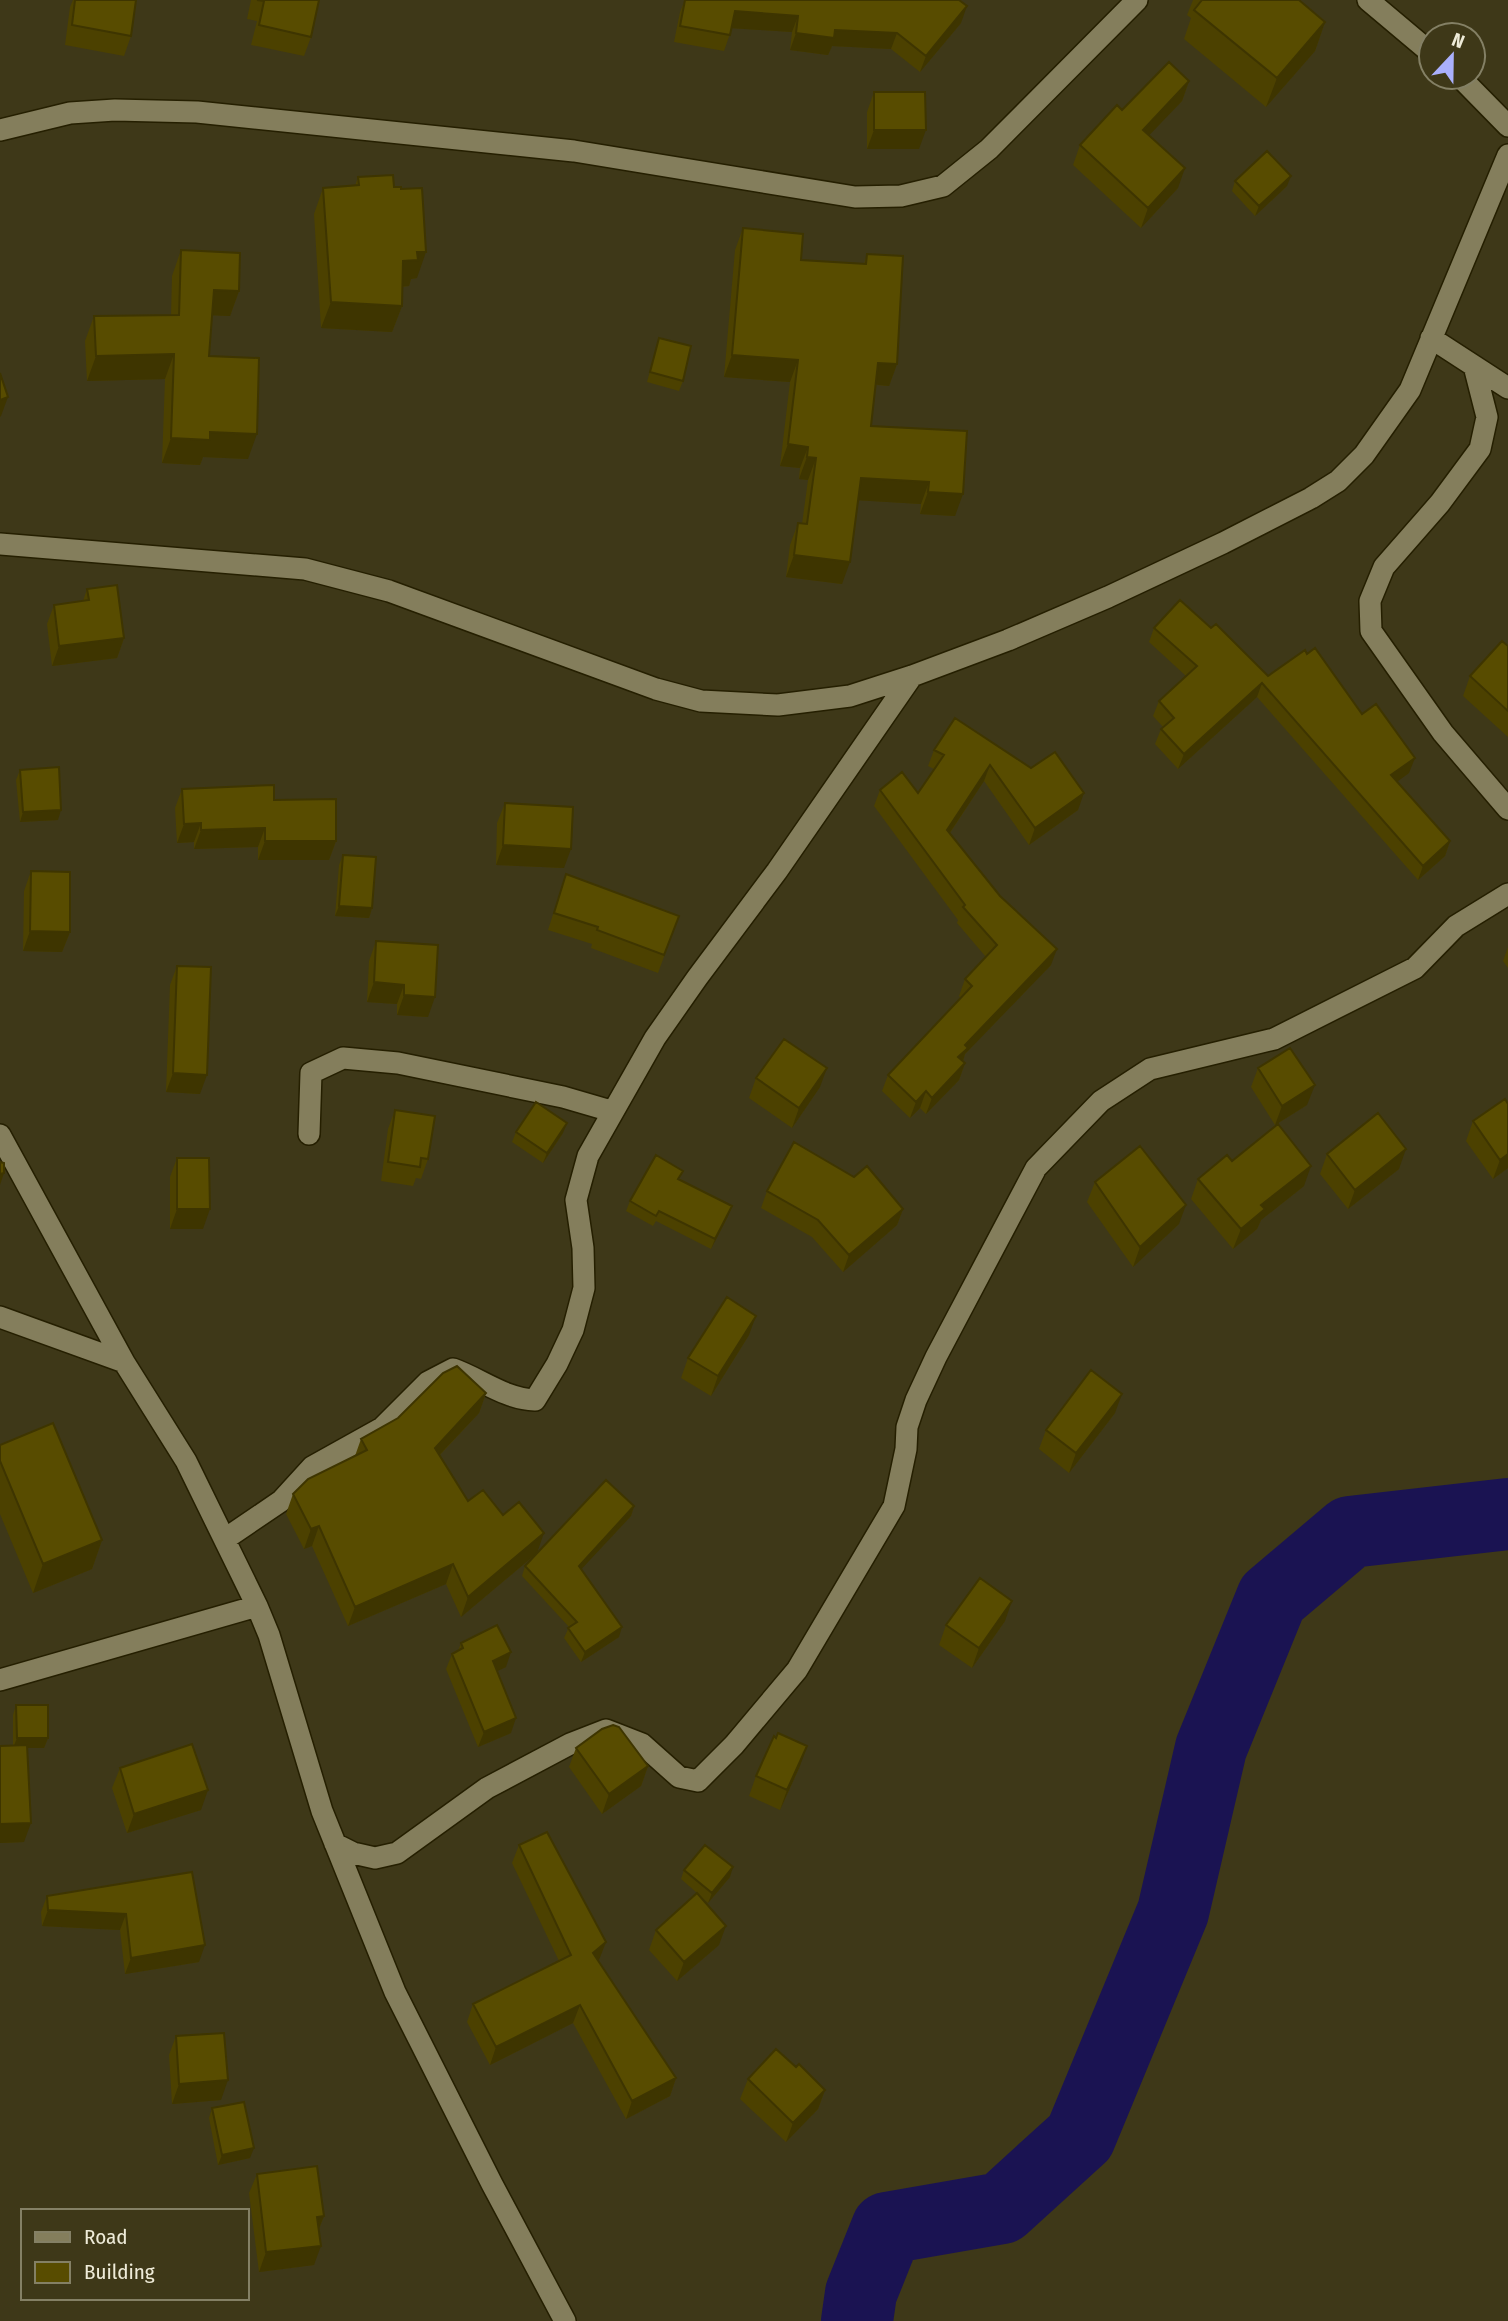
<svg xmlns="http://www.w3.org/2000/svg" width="1508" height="2321" font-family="'Fira Sans Condensed',sans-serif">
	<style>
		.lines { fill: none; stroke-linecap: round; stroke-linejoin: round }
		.river { stroke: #1a1352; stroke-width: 72 }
		.minor-casing { stroke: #251f00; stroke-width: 24 }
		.minor { stroke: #847e5c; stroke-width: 21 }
		.wall { fill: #4c4100 }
		.shaded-wall { fill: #3e3500 }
		.building { fill: #584c00; stroke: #3e3500; stroke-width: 2 }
	</style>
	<rect width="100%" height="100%" fill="#3e3818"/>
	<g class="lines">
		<path class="river" d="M857,2321L861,2293L887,2228L1002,2208L1080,2137L1173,1912L1211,1748L1272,1598L1350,1532L1508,1514"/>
		<defs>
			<path id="minor" d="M1368,0L1431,53
				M1460,77L1508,126
				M0,130L70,113L115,110L197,112L574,151L855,197L901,196L943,186L989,149L1137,0
				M1431,338L1508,388
				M1474,366L1487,417L1480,449L1440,503L1384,567L1370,601L1371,631L1443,733L1508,809
				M0,544L305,569L389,591L656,689L701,701L778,705L850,696L912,676L1008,640L1108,597L1223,543L1311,498L1338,481L1364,455L1410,390L1508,155
				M309,1134L311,1073L343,1058L398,1063L563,1097L611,1111
				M0,1135L124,1362L186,1461L257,1606L269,1635L322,1811L395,1992L492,2184L565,2321
				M0,1317L124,1362
				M225,1539L281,1501L312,1467L382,1428L428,1382L453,1369C481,1379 505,1399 535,1400L557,1364L573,1330L584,1288L583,1248L576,1200L588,1156L655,1038L697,978L777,871L912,676
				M0,1680L257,1606
				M335,1844L353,1853L375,1858L397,1853L487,1788L570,1744L606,1730L642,1744L679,1777L698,1781L734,1745L797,1670L894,1506L906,1449L907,1427L916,1400L936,1357L1036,1168L1101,1101L1150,1069L1274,1039L1415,968L1456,926L1508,894"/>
		</defs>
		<use href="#minor" class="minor-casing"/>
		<use href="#minor" class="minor"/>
	</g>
	<path class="wall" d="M73,0H136L131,36L124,56L65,45L70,7Z
		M251,0H319L311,37L304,56L251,45L257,21L247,19Z
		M685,0H959L961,23L920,72L891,49L832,46L828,55L790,50L792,32L732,28L724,51L674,42L680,12Z
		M1193,0H1299L1325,22L1315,51L1266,107L1184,39L1191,18L1187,15Z
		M1189,81L1182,101L1149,135L1178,188L1141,228L1073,165L1080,145L1122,110Z
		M874,92L919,149H867V112Z
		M358,177L394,187L417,278L411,279L409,286L402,287V306L392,332L321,328L314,214L323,188L355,186Z
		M1235,181L1287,186L1255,216L1232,191Z
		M743,228L801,260L864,264L867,254L897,364L889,386L876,385L871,426L967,431L955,516L920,514L921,504L858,500L842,584L786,577L790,545L798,523L802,524L808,480L799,479L800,468L780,466L790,382L724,377L735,250Z
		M181,250L239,291L230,316L212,315L209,356L248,459L203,457L200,465L162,463L165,379L87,381L85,341L94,316L171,315L172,276Z
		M659,338L683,381L679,391L647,382Z
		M87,589L124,638L117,658L52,666L47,624L54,605L83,601Z
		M1154,628H1211L1268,676L1307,654L1362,714L1409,773L1397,781L1450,841L1445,856L1418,880L1257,697L1178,769L1155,744L1161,729L1163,727L1153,716L1159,701L1186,676L1149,642Z
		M1508,646V737L1463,696L1470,676Z
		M955,718L1078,810L1029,845L984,781L950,833L1051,965L965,1054L963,1061L965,1063L959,1080L926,1114L920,1108L910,1118L882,1091L888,1075L961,998L959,996L965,979L986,957L957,923L958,920L874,806L880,790L918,793L934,769L928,766L934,750Z
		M20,770L58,820L20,822L16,780Z
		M182,789L274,800L336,841L329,860H258V847L194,849V842L177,843L175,808Z
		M505,803L564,868L496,865L497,823Z
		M343,855L372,908L369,918L335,916L339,865Z
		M31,871L70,932L62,952L23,951L24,891Z
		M566,874L679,916L658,973L591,948L592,944L548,930Z
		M376,941L428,1017L397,1015V1004L367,1002L369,961Z
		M1508,947V968L1503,961Z
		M177,966L200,1094L166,1092L170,985Z
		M1258,1068L1307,1105L1275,1125L1251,1087Z
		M756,1078L820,1087L792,1128L749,1098Z
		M395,1110L428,1159L421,1179L416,1178L413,1186L381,1181L388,1129Z
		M1473,1121L1508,1168L1493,1179L1466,1141Z
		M516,1132L563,1133L543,1163L512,1142Z
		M1327,1154L1399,1169L1348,1209L1320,1174Z
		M177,1158L203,1229H170V1177Z
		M1232,1161L1304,1186L1261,1220L1257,1229L1233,1249L1191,1199L1198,1179Z
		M1095,1182L1179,1224L1133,1267L1087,1202Z
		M767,1191L903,1209L897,1225L843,1272L812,1237L761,1208Z
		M630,1201L728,1216L711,1249L656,1221L653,1226L626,1211Z
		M749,1335L711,1396L681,1378L688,1358Z
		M486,1393L479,1413L440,1455L468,1501L503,1515L537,1553L634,1506L631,1516L581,1569L619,1637L581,1662L564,1638L569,1627L522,1576L525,1566L536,1554L461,1617L446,1584L348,1626L312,1546L304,1549L286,1514L293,1494L355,1456L361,1439Z
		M1115,1413L1069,1473L1039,1449L1046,1430Z
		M0,1445L102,1540L92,1569L33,1593L0,1514Z
		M1005,1621L972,1668L939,1645L946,1625Z
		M461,1643L506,1667L497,1671L511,1733L478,1747L446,1669L452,1654L458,1651Z
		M16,1705L48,1738L44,1748H27L24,1842L0,1843V1746H13V1715Z
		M576,1748L648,1766L641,1786L602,1814L569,1767Z
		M800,1766L780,1810L749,1796L756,1776Z
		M120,1768L201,1810L127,1833L112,1788Z
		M519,1845L606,1942L598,1961L676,2078L670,2096L626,2119L573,2023L490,2065L467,2022L473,2004L559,1961L512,1863Z
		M684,1870L730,1877L708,1903L699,1895L719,1945L677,1981L649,1950L656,1930L697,1893L681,1879Z
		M192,1872L199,1962L125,1974L120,1930L42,1926L41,1912L47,1896Z
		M176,2036L221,2100L172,2104L169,2055Z
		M796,2067L825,2090L818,2109L786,2142L740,2099L748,2079Z
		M212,2108L250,2158L218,2165L209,2118Z
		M257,2174L324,2216L319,2229L314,2265L259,2272L249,2193Z"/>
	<path class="shaded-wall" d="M967,6L961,23L920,72L926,56Z
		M735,11L798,16L792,32L729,28Z
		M1325,22L1315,51L1266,107L1277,78Z
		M835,30L897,33L891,49L832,46L828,55L790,50L796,33Z
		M1189,81L1182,101L1136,149L1143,130Z
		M874,130H926L919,149H867Z
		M1185,168L1178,188L1141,228L1148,208Z
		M1291,176L1287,186L1255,216L1259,206Z
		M417,252H426L417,278L411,279L409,286L394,287L403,261Z
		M214,290L239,291L230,316L205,315Z
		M331,302L402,306L392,332L321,328Z
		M174,354L165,379L87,381L96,356Z
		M732,355L798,360L790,382L724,377Z
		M878,363L897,364L889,386L870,384Z
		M8,397L1,416L0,417V400Z
		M210,432L257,434L248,459L203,457L200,465L162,463L171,438Z
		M788,444L808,447L800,468L780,466Z
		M807,457L816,458L808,480L799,479Z
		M861,478L929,482L921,504L853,500Z
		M928,492L963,494L955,516L920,514Z
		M794,555L850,562L842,584L786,577Z
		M124,638L117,658L52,666L59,646Z
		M1262,683L1257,697L1178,769L1184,754Z
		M1415,758L1409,773L1386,790L1391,775Z
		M990,765L984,781L941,846L947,830Z
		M1084,793L1078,810L1029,845L1035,828Z
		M61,810L58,820L20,822L23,812Z
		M201,823L194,842L177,843L184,824Z
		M265,828L258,847L194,849L201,830Z
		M265,841H336L329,860H258Z
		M1450,841L1445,856L1418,880L1423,866Z
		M503,845L571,849L564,868L496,865Z
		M339,906L372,908L369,918L335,916Z
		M30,931L70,932L62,952L23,951Z
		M1057,949L1051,965L965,1054L962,1064L958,1057L965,1045Z
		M374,982L404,985L397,1004L367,1002Z
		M404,995L435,997L428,1017L397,1015Z
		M965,1063L959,1080L926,1114L932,1098Z
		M827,1068L820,1087L792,1128L799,1108Z
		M173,1073L207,1075L200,1094L166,1092Z
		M1315,1085L1307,1105L1275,1125L1282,1106Z
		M926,1091L920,1108L910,1118L916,1102Z
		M567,1123L563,1133L543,1163L547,1153Z
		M1406,1149L1399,1169L1348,1209L1355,1190Z
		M1508,1154V1168L1493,1179L1500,1160Z
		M1311,1166L1304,1186L1261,1220L1257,1229L1233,1249L1241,1229L1261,1205Z
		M4,1173L0,1185V1174Z
		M1186,1205L1179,1224L1133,1267L1140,1247Z
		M732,1206L728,1216L711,1249L715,1239Z
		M177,1209H210L203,1229H170Z
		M903,1209L897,1225L843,1272L849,1255Z
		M756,1316L749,1335L711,1396L718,1376Z
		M486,1393L479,1413L428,1467L435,1448Z
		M1122,1394L1115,1413L1069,1473L1076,1453Z
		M634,1506L631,1516L575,1576L579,1566Z
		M319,1526L312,1546L304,1549L311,1529Z
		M544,1533L537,1553L461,1617L468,1597Z
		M102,1540L92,1569L33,1593L43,1564Z
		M453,1564L446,1584L348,1626L355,1607Z
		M1012,1601L1005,1621L972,1668L979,1648Z
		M622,1627L619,1637L581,1662L585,1652Z
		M511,1652L506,1667L487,1676L493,1661Z
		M516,1718L511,1733L478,1747L484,1732Z
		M17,1738H48L44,1748H13Z
		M807,1746L800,1766L780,1810L787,1790Z
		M648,1766L641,1786L602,1814L609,1794Z
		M208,1790L201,1810L127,1833L134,1814Z
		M31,1823L24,1842L0,1843V1824Z
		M733,1867L730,1877L708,1903L712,1893Z
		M48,1910L126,1914L120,1930L42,1926Z
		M726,1926L719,1945L677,1981L684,1962Z
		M606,1942L599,1960L587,1971L593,1953Z
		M205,1945L199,1962L125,1974L131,1958Z
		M580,2005L573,2023L490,2065L496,2047Z
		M676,2078L670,2096L626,2119L632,2101Z
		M228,2080L221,2100L172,2104L179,2084Z
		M825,2090L818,2109L786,2142L793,2123Z
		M254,2148L250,2158L218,2165L222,2155Z
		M324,2216L316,2236L317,2217Z
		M321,2246L314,2265L259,2272L266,2252Z"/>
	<path class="building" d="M75,0H136L131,36L72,25Z
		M257,0H319L311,37L259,25L264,1Z
		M685,0H959L967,6L926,56L897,33L835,30L834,38L796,33L798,16L735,11L730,35L680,26Z
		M1202,0H1299L1325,22L1277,78L1194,10Z
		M1169,62L1189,81L1143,130L1185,168L1148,208L1080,145L1117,105L1122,110Z
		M874,92H925L926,130H874Z
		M1267,151L1291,176L1259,206L1235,181Z
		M393,175L394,187H401V189L422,188L426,252H417L418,260L403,261L402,306L331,302L323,188L359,185L358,177Z
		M743,228L803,234L801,260L866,264L867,254L903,256L897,364L878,363L871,426L967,431L963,494L928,492L929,482L861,478L850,562L794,555L798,523L807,524L816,458L807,457L808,447L788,444L798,360L732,355Z
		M181,250L240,253L239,291L214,290L209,356L259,358L257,434L210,432V440L171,438L174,354L96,356L94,316L179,315Z
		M659,338L691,346L683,381L650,372Z
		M0,373L8,397L0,400Z
		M117,585L124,638L59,646L54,605L89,600L87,589Z
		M1180,600L1211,628L1216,624L1268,676L1305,650L1307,654L1315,648L1362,714L1376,704L1415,758L1391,775L1450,841L1423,866L1262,683L1184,754L1161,729L1174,718L1159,701L1197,666L1154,628Z
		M1502,641L1508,646V711L1470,676Z
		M955,718L1031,768L1055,752L1084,793L1035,828L990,765L947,830L1000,896L1057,949L965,1045L968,1048L958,1057L965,1063L932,1098L926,1091L916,1102L888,1075L972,986L965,979L997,945L963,907L965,905L880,790L902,772L918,793L944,755L934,750Z
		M59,767L61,810L23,812L20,770Z
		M274,785V800L336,799V841H265V828L201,830V823L184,824L182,789Z
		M505,803L573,807L571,849L503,845Z
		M343,855L376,857L372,908L339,906Z
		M31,871L70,872V932L30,931Z
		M566,874L679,916L664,955L597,930L598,927L554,913Z
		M376,941L438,945L435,997L404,995V985L374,982Z
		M177,966L211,967L207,1075L173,1073Z
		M784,1039L827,1068L799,1108L756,1078Z
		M1290,1048L1315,1085L1282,1106L1258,1068Z
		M1505,1099L1508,1104V1154L1500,1160L1473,1121Z
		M536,1102L567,1123L547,1153L516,1132Z
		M395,1110L435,1116L428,1159L421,1158L420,1167L388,1162Z
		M1378,1113L1406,1149L1355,1190L1327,1154Z
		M1278,1124L1311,1166L1261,1205L1265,1209L1241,1229L1198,1179L1227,1155L1232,1161Z
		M794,1142L854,1177L867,1166L903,1209L849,1255L818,1220L767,1191Z
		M1140,1146L1186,1205L1140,1247L1095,1182Z
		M656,1155L683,1171L678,1179L732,1206L715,1239L659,1211L656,1216L630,1201Z
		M177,1158H209L210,1209H177Z
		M0,1162L4,1163V1173L0,1174Z
		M727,1297L756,1316L718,1376L688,1358Z
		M457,1366L486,1393L435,1448L468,1501L483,1490L503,1515L519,1502L544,1533L468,1597L453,1564L355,1607L319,1526L311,1529L293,1494L308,1479L367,1450L361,1439L398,1418L443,1373Z
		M1091,1370L1122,1394L1076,1453L1046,1430Z
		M53,1423L102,1540L43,1564L0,1461V1445Z
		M606,1480L634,1506L579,1566L622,1627L585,1652L568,1628L577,1622L525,1566Z
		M980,1578L1012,1601L979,1648L946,1625Z
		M497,1625L511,1652L493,1661L516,1718L484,1732L452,1654L463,1648L461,1643Z
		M16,1705H48V1738H17Z
		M613,1725L619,1727L648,1766L609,1794L576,1748L602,1729Z
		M778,1733L807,1746L787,1790L756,1776L774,1736L776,1738Z
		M192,1744L208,1790L134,1814L120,1768Z
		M27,1745L31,1823L0,1824V1746Z
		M547,1832L606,1942L593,1953L676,2078L632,2101L580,2005L496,2047L473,2004L571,1955L519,1845Z
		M705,1845L733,1867L712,1893L684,1870Z
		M192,1872L205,1945L131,1958L126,1914L48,1910L47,1896Z
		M697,1893L726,1926L684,1962L656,1930Z
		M224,2033L228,2080L179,2084L176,2036Z
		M776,2049L796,2067L799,2064L825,2090L793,2123L748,2079Z
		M244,2102L254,2148L222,2155L212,2108Z
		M317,2166L324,2216L317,2217L321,2246L266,2252L257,2174Z"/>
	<rect x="21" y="2209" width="228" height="91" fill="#3e3818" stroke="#848065" stroke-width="2"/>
	<rect x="35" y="2232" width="35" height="10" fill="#847e5c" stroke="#848065" stroke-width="2"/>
	<text x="84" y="2244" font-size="21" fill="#eeebd8">Road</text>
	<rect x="35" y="2262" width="35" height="21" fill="#584c00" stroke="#848065" stroke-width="2"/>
	<text x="84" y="2279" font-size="21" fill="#eeebd8">Building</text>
	<g transform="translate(1452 56) rotate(22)"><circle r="33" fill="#3e3818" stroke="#848065" stroke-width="2"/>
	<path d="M0-5L12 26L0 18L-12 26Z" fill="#aab0fc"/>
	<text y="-10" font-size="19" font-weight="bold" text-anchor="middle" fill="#eeebd8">N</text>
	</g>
</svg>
